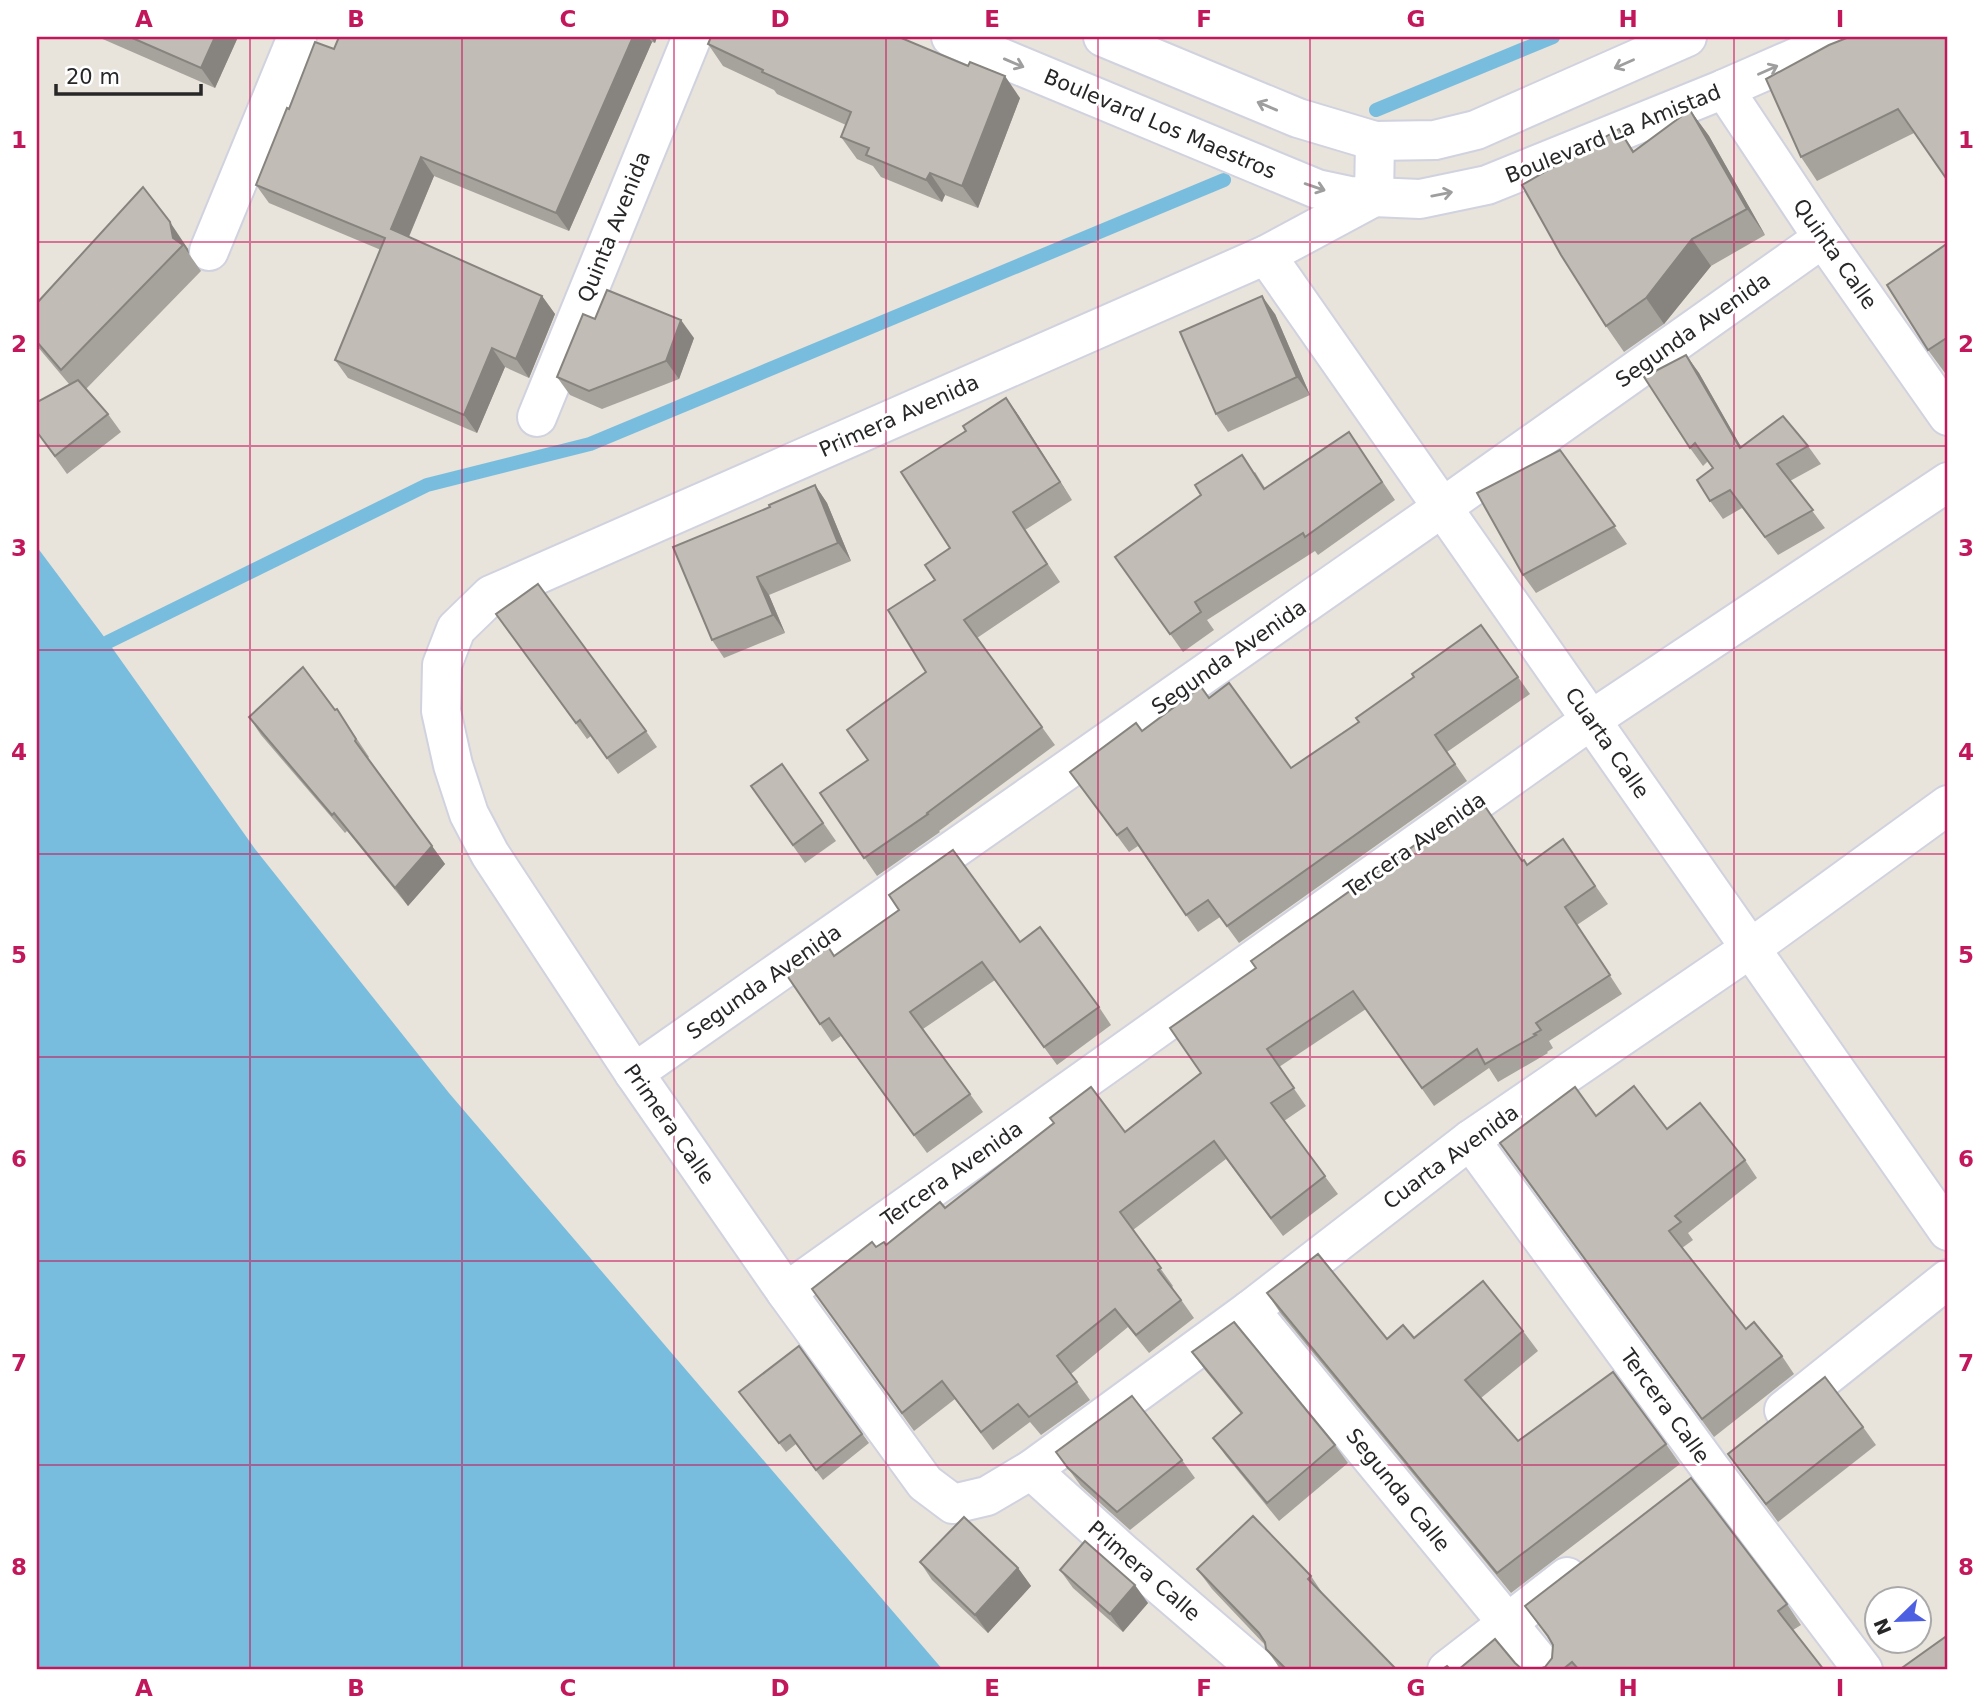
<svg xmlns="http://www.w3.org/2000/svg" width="1985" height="1707" font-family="'DejaVu Sans',sans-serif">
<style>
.water{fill:#79bdde}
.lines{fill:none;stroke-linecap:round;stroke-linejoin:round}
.stream{stroke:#79bdde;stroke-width:14}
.street-casing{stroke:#d0d2df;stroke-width:42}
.secondary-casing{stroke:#d0d2df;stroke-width:42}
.street{stroke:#fff;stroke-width:38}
.secondary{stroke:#fff;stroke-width:38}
.wall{fill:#a6a39d}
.shaded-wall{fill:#87847f}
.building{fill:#c1bdb6;stroke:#87847f;stroke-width:2}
.oneway{stroke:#9e9e9e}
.grid{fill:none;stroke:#c2185b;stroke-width:2;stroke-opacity:0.55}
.labels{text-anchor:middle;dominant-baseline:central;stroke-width:6;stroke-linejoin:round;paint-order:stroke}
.street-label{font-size:21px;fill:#272727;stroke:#fff}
.neatline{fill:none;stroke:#c2185b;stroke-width:2.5}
.grid-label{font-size:23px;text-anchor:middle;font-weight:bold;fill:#c2185b}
</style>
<rect width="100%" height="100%" fill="#e8e3db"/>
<!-- water -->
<polygon class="water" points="37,547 108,642 255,849 449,1093 943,1670 37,1670"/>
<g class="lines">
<!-- stream -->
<g class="stream">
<polyline points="1376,110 1553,37"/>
<polyline points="108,642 427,485 590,444 1224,180"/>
</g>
<defs>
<g id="street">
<polyline points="1724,89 1823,238 1948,416"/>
<polyline points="1375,141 1374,197 1266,255 491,595 456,629 442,665 441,711 453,765 469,814 490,854 634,1073 786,1292 925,1483 953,1504 987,1496 1031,1470 1250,1310 1470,1140 1751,948 1948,805"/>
<polyline points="209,251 297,37"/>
<polyline points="1266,255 1948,1231"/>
<polyline points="537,417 692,37"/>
<polyline points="634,1073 1443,507 1823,238"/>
<polyline points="1470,1140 1710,1468 1863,1670"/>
<polyline points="786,1292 1591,720 1948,482"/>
<polyline points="1250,1310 1546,1670"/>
<polyline points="1784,1410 1948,1279"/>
<polyline points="1031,1470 1124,1554 1259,1670"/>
<polyline points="1447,1670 1567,1577"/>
</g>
<g id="secondary">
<polyline points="951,37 1317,189 1350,196 1420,199 1487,185 1724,89 1843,37"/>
<polyline points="1103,37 1298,118 1375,141 1435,140 1476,130 1687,37"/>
</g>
</defs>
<!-- street casing -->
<use href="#street" class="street-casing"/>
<!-- secondary casing -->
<use href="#secondary" class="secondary-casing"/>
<!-- street -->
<use href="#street" class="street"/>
<!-- secondary -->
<use href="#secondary" class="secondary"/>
</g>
<!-- wall -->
<g class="wall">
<polygon points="98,37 238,37 215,88"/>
<polygon points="339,37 657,37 655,43 652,42 569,231 434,176 409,237 542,296 555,314 529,378 505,367 477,433 348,378 335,360 381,250 269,203 256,185 289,109 334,49"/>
<polygon points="1849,37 1914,133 1817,181 1801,157"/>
<polygon points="708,44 1020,98 978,208 945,195 942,202 881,177 873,166 857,159 841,137 846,125 777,94 774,90 723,66"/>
<polygon points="1690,110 1709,136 1765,235 1711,266 1664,324 1624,352 1606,326 1619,129 1634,151"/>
<polygon points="143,187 188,249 189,254 201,271 86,389 108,414 121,432 67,474 37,432 69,384 37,346 37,303"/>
<polygon points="1948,243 1948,371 1945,373 1928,350"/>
<polygon points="1275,314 1310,395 1228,432 1216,414"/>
<polygon points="595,319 694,338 679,379 602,409 570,395 557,377"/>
<polygon points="1686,355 1699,373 1741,447 1808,446 1821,464 1790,481 1825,528 1778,555 1742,508 1723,519 1710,501 1713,468 1708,461 1703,466 1690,448"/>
<polygon points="1006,398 1072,500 1025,530 1060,582 977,638 1055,745 939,831 940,832 877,876 820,793 867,760 926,672 935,580 950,548 966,431"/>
<polygon points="1349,432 1395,500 1318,555 1315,551 1207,620 1214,630 1183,652 1115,557 1255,472 1265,488"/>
<polygon points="1560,450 1627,544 1536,593 1523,575"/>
<polygon points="815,485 827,503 851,561 769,595 785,633 724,658 712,640 770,507"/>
<polygon points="496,614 646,731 657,747 618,774 591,736 587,739"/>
<polygon points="1481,625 1530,694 1447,752 1467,781 1239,943 1220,917 1198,932 1138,846 1129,852 1070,772 1142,731 1209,698 1291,768 1359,722 1414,677"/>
<polygon points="337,709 369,757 368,758 445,864 408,906 347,831 345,833 261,735 249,717 335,710"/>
<polygon points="782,764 836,841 805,863 751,786"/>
<polygon points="1563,839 1608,904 1577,925 1622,994 1549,1041 1553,1048 1547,1052 1548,1053 1498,1082 1489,1068 1434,1106 1366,1009 1279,1067 1306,1106 1284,1121 1338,1194 1283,1236 1226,1159 1133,1230 1173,1286 1172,1287 1194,1318 1149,1353 1128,1327 1071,1374 1090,1400 1041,1435 1030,1422 993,1450 955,1399 914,1431 812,1289 876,1247 886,1245 945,1208 1125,1132 1523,861 1527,865"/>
<polygon points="1020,942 1099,1007 1111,1025 1057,1065 995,980 923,1029 983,1112 927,1153 841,1036 832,1042 786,974 835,955"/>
<polygon points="1667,1129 1745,1160 1757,1178 1688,1233 1693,1240 1682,1248 1746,1329 1782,1356 1794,1374 1714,1437 1512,1160"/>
<polygon points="1267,1293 1387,1339 1414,1338 1523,1331 1538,1351 1481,1398 1518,1441 1666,1444 1680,1464 1511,1593 1281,1314"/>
<polygon points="799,1346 869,1443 823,1480 796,1444 786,1452 739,1392"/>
<polygon points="1192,1352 1335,1445 1348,1463 1279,1521 1226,1456 1213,1438 1241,1414 1205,1370"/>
<polygon points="1863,1427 1876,1445 1778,1522 1728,1454"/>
<polygon points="1056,1452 1182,1460 1195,1478 1130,1530 1081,1486"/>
<polygon points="920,1562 1018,1568 1031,1586 988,1633 932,1580"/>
<polygon points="1197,1569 1311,1576 1325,1597 1397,1670 1281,1670 1266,1649 1265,1645 1212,1589"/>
<polygon points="1060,1570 1148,1603 1123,1632 1073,1588"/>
<polygon points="1787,1604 1801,1625 1793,1630 1824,1670 1536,1670 1545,1667 1552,1658 1553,1645 1525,1606"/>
</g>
<!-- shaded-wall -->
<g class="shaded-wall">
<polygon points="215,37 238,37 215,88 201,68"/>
<polygon points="633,37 648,37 652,42 569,231 556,213"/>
<polygon points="650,37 657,37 655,43"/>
<polygon points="1005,76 1020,98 978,208 962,186"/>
<polygon points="1690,110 1709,136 1765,235 1747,209"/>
<polygon points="421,157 434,176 404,248 391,229"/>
<polygon points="930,173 945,195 942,202 926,180"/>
<polygon points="170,222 188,249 189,254 183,245 173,238"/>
<polygon points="1692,239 1711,266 1664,324 1646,298"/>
<polygon points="542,296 555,314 529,378 516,359"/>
<polygon points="1262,296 1275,314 1310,395 1297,377"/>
<polygon points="681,320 694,338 679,379 666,361"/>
<polygon points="492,348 505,367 477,433 464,415"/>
<polygon points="1686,355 1699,373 1752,466 1740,448"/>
<polygon points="1006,398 1019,416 1072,500 1060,482"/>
<polygon points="815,485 827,503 851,561 838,543"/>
<polygon points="757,577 769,595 785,633 773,615"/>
<polygon points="432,846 445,864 408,906 395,888"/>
<polygon points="1018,1568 1031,1586 988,1633 975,1615"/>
<polygon points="1135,1585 1148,1603 1123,1632 1110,1614"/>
</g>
<!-- building -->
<g class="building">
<polygon points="130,37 215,37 201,68"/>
<polygon points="339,37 633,37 556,213 421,157 391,229 542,296 516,359 492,348 464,415 335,360 385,238 256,185 287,108 289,109 315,42 334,49"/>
<polygon points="711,37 899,37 968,66 970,62 1005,76 962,186 930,173 926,180 866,155 869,148 841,137 851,112 762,72 763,70 708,44"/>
<polygon points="1849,37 1948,37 1948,181 1898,109 1801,157 1766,79 1829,45"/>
<polygon points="1690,110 1747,209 1692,239 1646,298 1606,326 1561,255 1522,185 1619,129 1633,152"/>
<polygon points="143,187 170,222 173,238 183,245 61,370 37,342 37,303"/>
<polygon points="1948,243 1948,337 1928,350 1887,285"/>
<polygon points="607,290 681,320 666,361 589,391 557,377 583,314 595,319"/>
<polygon points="1262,296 1297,377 1216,414 1180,332"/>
<polygon points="1686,355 1740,448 1783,416 1808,446 1777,464 1813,510 1765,537 1730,490 1710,501 1697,480 1713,468 1695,443 1690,448 1644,377"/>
<polygon points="78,380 108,414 55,456 37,432 37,402"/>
<polygon points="1006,398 1060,482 1013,512 1047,564 964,620 1042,727 927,813 928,814 864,858 820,793 868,760 847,730 926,672 888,610 935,580 925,565 950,548 901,472 966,431 963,426"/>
<polygon points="1349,432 1382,482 1305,537 1303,533 1195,602 1201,612 1170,634 1115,557 1201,495 1195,485 1242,455 1264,489"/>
<polygon points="1560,450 1615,526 1523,575 1477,493"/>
<polygon points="815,485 838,543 757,577 773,615 712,640 673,547 770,507 769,505"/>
<polygon points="538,584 646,731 607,758 580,720 576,723 496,614"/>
<polygon points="1481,625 1518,677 1435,735 1455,764 1227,926 1208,900 1186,915 1127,828 1117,835 1070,772 1136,723 1142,731 1201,687 1209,698 1229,683 1291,768 1359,722 1356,718 1414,677 1412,674"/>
<polygon points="303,667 335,710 337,709 356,739 355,741 432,846 395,888 334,813 332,815 249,717"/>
<polygon points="782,764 823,823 793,845 751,786"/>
<polygon points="1480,799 1522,861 1524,860 1527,865 1563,839 1595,886 1565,907 1610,975 1536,1023 1541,1030 1534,1034 1536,1035 1485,1064 1477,1049 1422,1088 1353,991 1267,1049 1294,1088 1271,1103 1325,1176 1271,1218 1214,1141 1120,1212 1161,1268 1158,1270 1181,1300 1136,1335 1115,1309 1057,1356 1077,1382 1029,1417 1018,1404 981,1432 942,1381 902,1413 812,1289 872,1242 876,1247 884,1242 886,1245 940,1202 945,1208 1054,1123 1050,1118 1091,1087 1125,1132 1201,1073 1170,1028 1256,968 1251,961"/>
<polygon points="953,850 1020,942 1040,927 1099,1007 1044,1047 982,962 910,1012 970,1094 914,1135 829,1018 820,1024 786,974 827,945 834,956 899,910 889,895"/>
<polygon points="1634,1086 1667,1129 1700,1103 1745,1160 1675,1216 1681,1222 1669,1231 1746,1329 1754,1322 1782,1356 1702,1419 1500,1143 1575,1087 1596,1116"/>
<polygon points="1318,1254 1387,1339 1403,1325 1414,1338 1483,1281 1523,1331 1465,1380 1518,1441 1613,1372 1666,1444 1497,1573 1267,1293"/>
<polygon points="1234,1322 1335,1445 1267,1503 1213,1438 1242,1413 1192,1352"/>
<polygon points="799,1346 862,1434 816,1470 790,1435 779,1443 739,1392"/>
<polygon points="1825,1377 1863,1427 1766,1504 1728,1454"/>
<polygon points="1132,1396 1182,1460 1117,1512 1068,1468 1056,1452"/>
<polygon points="1691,1478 1787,1604 1778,1611 1824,1670 1579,1670 1572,1662 1562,1670 1536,1670 1545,1667 1552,1658 1553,1645 1548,1636 1525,1606"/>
<polygon points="1253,1516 1311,1576 1308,1579 1397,1670 1287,1670 1266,1649 1265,1642 1259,1633 1197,1569"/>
<polygon points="964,1517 1018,1568 975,1615 920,1562"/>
<polygon points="1085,1541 1135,1585 1110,1614 1060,1570"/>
<polygon points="1948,1635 1948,1670 1899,1670"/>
<polygon points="1495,1639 1515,1663 1523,1670 1528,1670 1458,1670"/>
<polygon points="1447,1666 1451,1670 1441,1670"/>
</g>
<!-- one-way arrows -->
<defs><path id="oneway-shaft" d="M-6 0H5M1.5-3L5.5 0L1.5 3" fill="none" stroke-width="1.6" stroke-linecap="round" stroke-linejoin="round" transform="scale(1.75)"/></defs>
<g class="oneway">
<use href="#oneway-shaft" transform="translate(1014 63) rotate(23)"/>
<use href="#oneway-shaft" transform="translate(1624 64) rotate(156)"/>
<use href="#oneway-shaft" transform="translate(1768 70) rotate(-24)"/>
<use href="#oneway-shaft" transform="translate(1267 106) rotate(-157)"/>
<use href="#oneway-shaft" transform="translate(1315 187) rotate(19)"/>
<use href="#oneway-shaft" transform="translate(1442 194) rotate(-11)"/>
</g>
<!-- grid -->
<path class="grid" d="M250,37v1633M462,37v1633M674,37v1633M886,37v1633M1098,37v1633M1310,37v1633M1522,37v1633M1734,37v1633M37,242h1911M37,446h1911M37,650h1911M37,854h1911M37,1057h1911M37,1261h1911M37,1465h1911"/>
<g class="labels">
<!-- street labels -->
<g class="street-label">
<text transform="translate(1160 124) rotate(23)">Boulevard Los Maestros</text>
<text transform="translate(1613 134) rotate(-22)">Boulevard La Amistad</text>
<text transform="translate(614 227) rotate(-68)">Quinta Avenida</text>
<text transform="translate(1835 254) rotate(55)">Quinta Calle</text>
<text transform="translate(1693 330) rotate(-35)">Segunda Avenida</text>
<text transform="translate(899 416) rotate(-24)">Primera Avenida</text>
<text transform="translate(1229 657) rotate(-35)">Segunda Avenida</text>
<text transform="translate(1607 743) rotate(55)">Cuarta Calle</text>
<text transform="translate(1415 845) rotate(-35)">Tercera Avenida</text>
<text transform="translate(764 982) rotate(-35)">Segunda Avenida</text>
<text transform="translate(669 1124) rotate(55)">Primera Calle</text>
<text transform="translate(1451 1157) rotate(-36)">Cuarta Avenida</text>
<text transform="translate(952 1174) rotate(-35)">Tercera Avenida</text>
<text transform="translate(1665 1406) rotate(54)">Tercera Calle</text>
<text transform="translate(1398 1490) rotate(51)">Segunda Calle</text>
<text transform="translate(1144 1571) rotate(41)">Primera Calle</text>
</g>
</g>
<!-- border -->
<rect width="1985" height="1707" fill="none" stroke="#ffffff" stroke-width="77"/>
<!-- north arrow -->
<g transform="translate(1898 1620) rotate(247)"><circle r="33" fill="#ffffff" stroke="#a9a9a9" stroke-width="2"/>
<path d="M0-5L12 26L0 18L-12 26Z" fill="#4d60e2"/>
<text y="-10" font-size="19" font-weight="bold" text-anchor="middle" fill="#272727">N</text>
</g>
<!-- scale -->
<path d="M56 84v10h145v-10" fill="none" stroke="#272727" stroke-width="3.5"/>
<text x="66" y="84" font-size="21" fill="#272727" stroke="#ffffff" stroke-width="5" paint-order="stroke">20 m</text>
<rect x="38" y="38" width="1908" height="1630" class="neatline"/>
<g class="grid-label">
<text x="144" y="27">A</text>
<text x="356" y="27">B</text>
<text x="568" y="27">C</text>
<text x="780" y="27">D</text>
<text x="992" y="27">E</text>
<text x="1204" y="27">F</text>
<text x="1416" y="27">G</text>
<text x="1628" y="27">H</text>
<text x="1840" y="27">I</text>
<text x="19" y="148">1</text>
<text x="1966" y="148">1</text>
<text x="19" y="352">2</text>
<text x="1966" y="352">2</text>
<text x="19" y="556">3</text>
<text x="1966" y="556">3</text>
<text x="19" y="760">4</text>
<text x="1966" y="760">4</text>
<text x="19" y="963">5</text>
<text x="1966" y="963">5</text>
<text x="19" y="1167">6</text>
<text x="1966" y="1167">6</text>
<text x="19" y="1371">7</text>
<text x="1966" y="1371">7</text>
<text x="19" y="1575">8</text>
<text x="1966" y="1575">8</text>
<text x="144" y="1696">A</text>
<text x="356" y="1696">B</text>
<text x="568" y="1696">C</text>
<text x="780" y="1696">D</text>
<text x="992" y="1696">E</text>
<text x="1204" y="1696">F</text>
<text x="1416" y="1696">G</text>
<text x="1628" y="1696">H</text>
<text x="1840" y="1696">I</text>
</g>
</svg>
